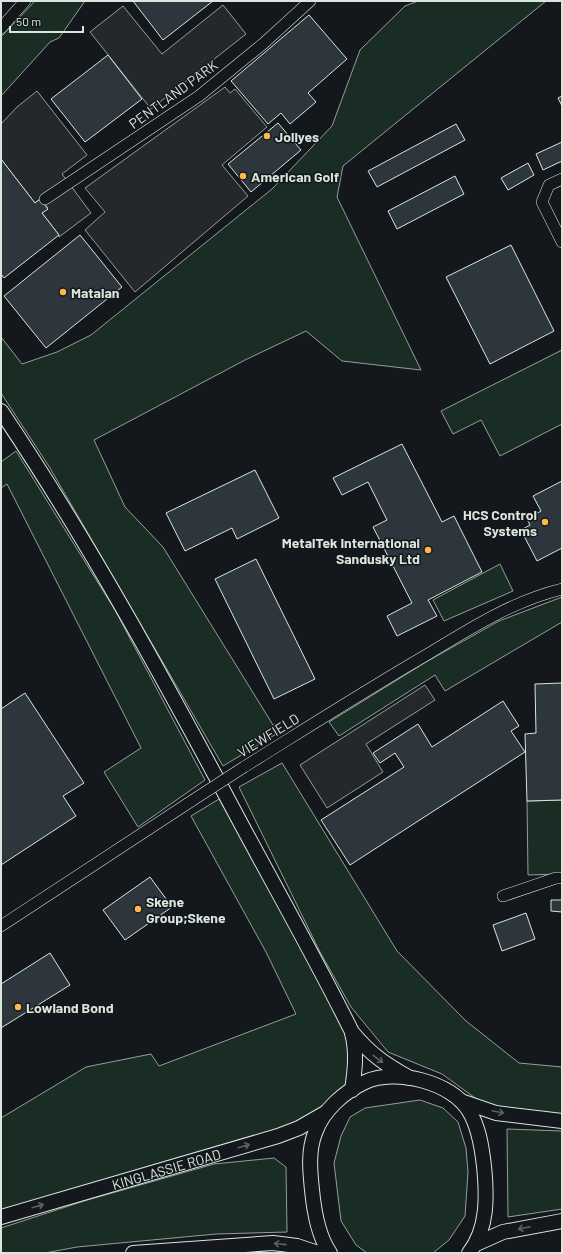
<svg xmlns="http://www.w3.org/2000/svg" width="563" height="1254" font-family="Barlow,sans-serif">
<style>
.green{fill:#1a2d24;stroke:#939e99}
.parking{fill:#24282b;stroke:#939e99}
.building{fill:#2c363c;stroke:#d8e6dc}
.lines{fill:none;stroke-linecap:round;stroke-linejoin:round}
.minor-casing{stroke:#d8e6dc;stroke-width:12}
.major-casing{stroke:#d8e6dc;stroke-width:16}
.minor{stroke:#14181c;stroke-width:11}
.major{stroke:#14181c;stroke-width:14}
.minor-bridge-casing{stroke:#d8e6dc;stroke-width:12;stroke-linecap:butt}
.minor-bridge{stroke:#14181c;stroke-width:11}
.oneway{stroke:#59605f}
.poi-dot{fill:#ffb74d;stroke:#14181c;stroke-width:1.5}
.labels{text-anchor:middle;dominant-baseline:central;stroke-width:3;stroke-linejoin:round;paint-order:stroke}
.street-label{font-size:14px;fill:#d8e6dc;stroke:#14181c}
.poi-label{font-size:14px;font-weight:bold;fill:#d8e6dc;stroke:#14181c;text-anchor:start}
</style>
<rect width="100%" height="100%" fill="#14181c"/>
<!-- green -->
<g class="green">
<polygon points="35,1 85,1 59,38 50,42 1,96 1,37"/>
<polygon points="418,1 546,1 343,166 337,197 421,370 342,361 306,331 245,360 94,440 125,507 163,547 278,733 223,766 50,468 1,393 1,337 22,364 57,352 91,335 272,189 332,126 360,50 405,6"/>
<polygon points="562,350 562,424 500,456 481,420 453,434 441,411"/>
<polygon points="16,451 115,610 205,780 138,827 104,772 141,748 7,484 1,488 1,462"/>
<polygon points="500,564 513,591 444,621 433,600"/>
<polygon points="562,597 562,622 445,691 435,675 339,736 329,722 426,662 499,621"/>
<polygon points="282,763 397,951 466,1021 519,1063 562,1067 562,1121 496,1113 442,1074 388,1052 351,1007 320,952 239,787"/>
<polygon points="219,799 242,839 339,1019 352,1032 352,1090 315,1120 1,1217 1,1118 86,1067 151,1054 159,1066 296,1014 266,952 191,816"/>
<polygon points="562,800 562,874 528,875 527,801"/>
<polygon points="420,1100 443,1108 458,1122 466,1148 468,1172 465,1216 449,1240 433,1253 367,1253 356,1245 341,1221 334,1163 341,1136 350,1117 365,1108"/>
<polygon points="507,1129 562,1131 562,1209 508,1217"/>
<polygon points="274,1158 286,1167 287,1232 216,1234 77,1247 45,1253 1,1253 1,1228 84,1201 214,1164"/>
</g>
<!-- parking -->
<g class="parking">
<polygon points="223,5 246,34 151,109 90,32 123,6 162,54"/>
<polygon points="225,87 230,93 235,89 267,127 222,165 248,196 135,292 85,230 105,212 85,188"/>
<polygon points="37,91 87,155 62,174 91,213 59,237 59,235 42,213 48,208 40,199 35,203 1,159 1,124 17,107"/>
<polygon points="425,685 435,700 366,744 383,772 327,808 300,765"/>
</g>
<!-- building -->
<g class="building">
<polygon points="133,1 213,1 163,40"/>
<polygon points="309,15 347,59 308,93 316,102 290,124 281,113 268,124 231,81"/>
<polygon points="108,55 142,99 85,142 51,99"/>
<polygon points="562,96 562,106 558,98"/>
<polygon points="278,123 301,150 251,192 228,164"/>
<polygon points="456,124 465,140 377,187 368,171"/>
<polygon points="562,142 562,161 543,170 536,154"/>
<polygon points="1,159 35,203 40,199 48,209 42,213 59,235 4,278 1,274"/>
<polygon points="528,163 534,175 508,190 501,178"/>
<polygon points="455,176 464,194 397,229 388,211"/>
<polygon points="80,235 122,287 46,348 4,296"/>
<polygon points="511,245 554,331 490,364 446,277"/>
<polygon points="402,444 442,522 454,516 482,572 428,600 437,616 397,636 387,616 412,603 373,527 387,520 368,482 342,495 333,478"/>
<polygon points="255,470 279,518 237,539 232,528 185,551 166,513"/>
<polygon points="562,481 562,548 537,561 521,530 530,525 527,519 541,511 533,496"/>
<polygon points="256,559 315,679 274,699 215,579"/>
<polygon points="562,683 562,800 527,801 525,734 536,733 535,684"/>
<polygon points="25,693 84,783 63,796 76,816 1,865 1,709"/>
<polygon points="503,701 519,726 511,731 525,752 350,865 321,820 404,767 395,753 380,763 373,753 418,724 432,747"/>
<polygon points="150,877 172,907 125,940 103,910"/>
<polygon points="551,900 562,900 562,912 551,911"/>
<polygon points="526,913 535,939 502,951 493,925"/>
<polygon points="50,953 70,985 1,1028 1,984"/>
</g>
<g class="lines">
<defs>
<g id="minor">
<polyline points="1,28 25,1"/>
<polyline points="562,179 549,185 542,202 562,242"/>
<polyline points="45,199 199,96 264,43 310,1"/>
<path d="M244,767c61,-38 122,-77 184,-113 41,-25 87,-54 134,-65"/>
<polyline points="503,896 556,878 562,878"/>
<polyline points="1,926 193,800"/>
</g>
<g id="major">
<path d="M1,411c88,131 164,270 238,409 38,71 78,141 113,212 18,22 34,33 58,46"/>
<path d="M352,1090c3,-20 5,-38 0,-57"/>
<polyline points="461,1101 496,1113 562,1121"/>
<path id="s1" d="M1,1217l277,-81 21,-8 26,-15"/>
<polyline points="476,1244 503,1232 562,1221"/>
<polyline points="133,1253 273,1243 297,1246 318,1253"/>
<path d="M330,1253c-12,-17 -16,-42 -18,-63 -2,-19 -4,-39 3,-57 8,-23 29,-41 50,-51 30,-14 87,0 104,29 10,16 13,37 15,55 3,30 4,63 -15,87"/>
</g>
</defs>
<!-- minor casing -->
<use href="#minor" class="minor-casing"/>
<!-- major casing -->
<use href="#major" class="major-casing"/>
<!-- minor -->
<use href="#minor" class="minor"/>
<!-- major -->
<use href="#major" class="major"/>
<defs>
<polyline id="minor-bridge" points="193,800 244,767"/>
</defs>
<!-- minor-bridge casing -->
<use href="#minor-bridge" class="minor-bridge-casing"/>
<!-- minor-bridge -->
<use href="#minor-bridge" class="minor-bridge"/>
</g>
<!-- one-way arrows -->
<defs><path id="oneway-shaft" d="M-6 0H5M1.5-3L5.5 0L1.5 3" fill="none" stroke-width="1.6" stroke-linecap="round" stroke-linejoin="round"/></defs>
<g class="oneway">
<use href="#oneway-shaft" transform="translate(378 1059) rotate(37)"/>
<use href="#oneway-shaft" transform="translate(498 1112) rotate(12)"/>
<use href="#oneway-shaft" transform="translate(244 1146) rotate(-16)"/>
<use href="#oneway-shaft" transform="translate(38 1206) rotate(-16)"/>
<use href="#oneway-shaft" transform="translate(524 1228) rotate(169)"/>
<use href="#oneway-shaft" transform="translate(280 1244) rotate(-174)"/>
</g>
<!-- markers -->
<g class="poi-dot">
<circle cx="267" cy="136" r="4"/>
<circle cx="243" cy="176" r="4"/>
<circle cx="63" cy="292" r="4"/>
<circle cx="545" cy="522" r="4"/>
<circle cx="428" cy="550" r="4"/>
<circle cx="138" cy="909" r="4"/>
<circle cx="18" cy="1007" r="4"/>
</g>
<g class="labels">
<!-- street labels -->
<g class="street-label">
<text transform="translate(173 94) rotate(-36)">PENTLAND PARK</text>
<text transform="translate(268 735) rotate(-32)">VIEWFIELD</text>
<text stroke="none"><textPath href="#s1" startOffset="172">KINGLASSIE ROAD</textPath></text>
</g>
<!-- poi labels -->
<g class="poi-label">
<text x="275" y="136">Jollyes</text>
<text x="251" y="176">American Golf</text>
<text x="71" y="292">Matalan</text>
<text x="537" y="514" text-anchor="end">HCS Control<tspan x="537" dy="16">Systems</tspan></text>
<text x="420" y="542" text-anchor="end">MetalTek International<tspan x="420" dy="16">Sandusky Ltd</tspan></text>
<text x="146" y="901">Skene<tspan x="146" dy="16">Group;Skene</tspan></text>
<text x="26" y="1007">Lowland Bond</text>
</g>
</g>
<!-- border -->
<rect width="563" height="1254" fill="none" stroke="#d8e6dc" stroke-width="4"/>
<!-- scale -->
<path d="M10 26v6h73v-6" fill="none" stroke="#d8e6dc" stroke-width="2"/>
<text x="16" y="26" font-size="12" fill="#d8e6dc" stroke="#14181c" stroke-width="3" paint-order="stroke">50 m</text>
</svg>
